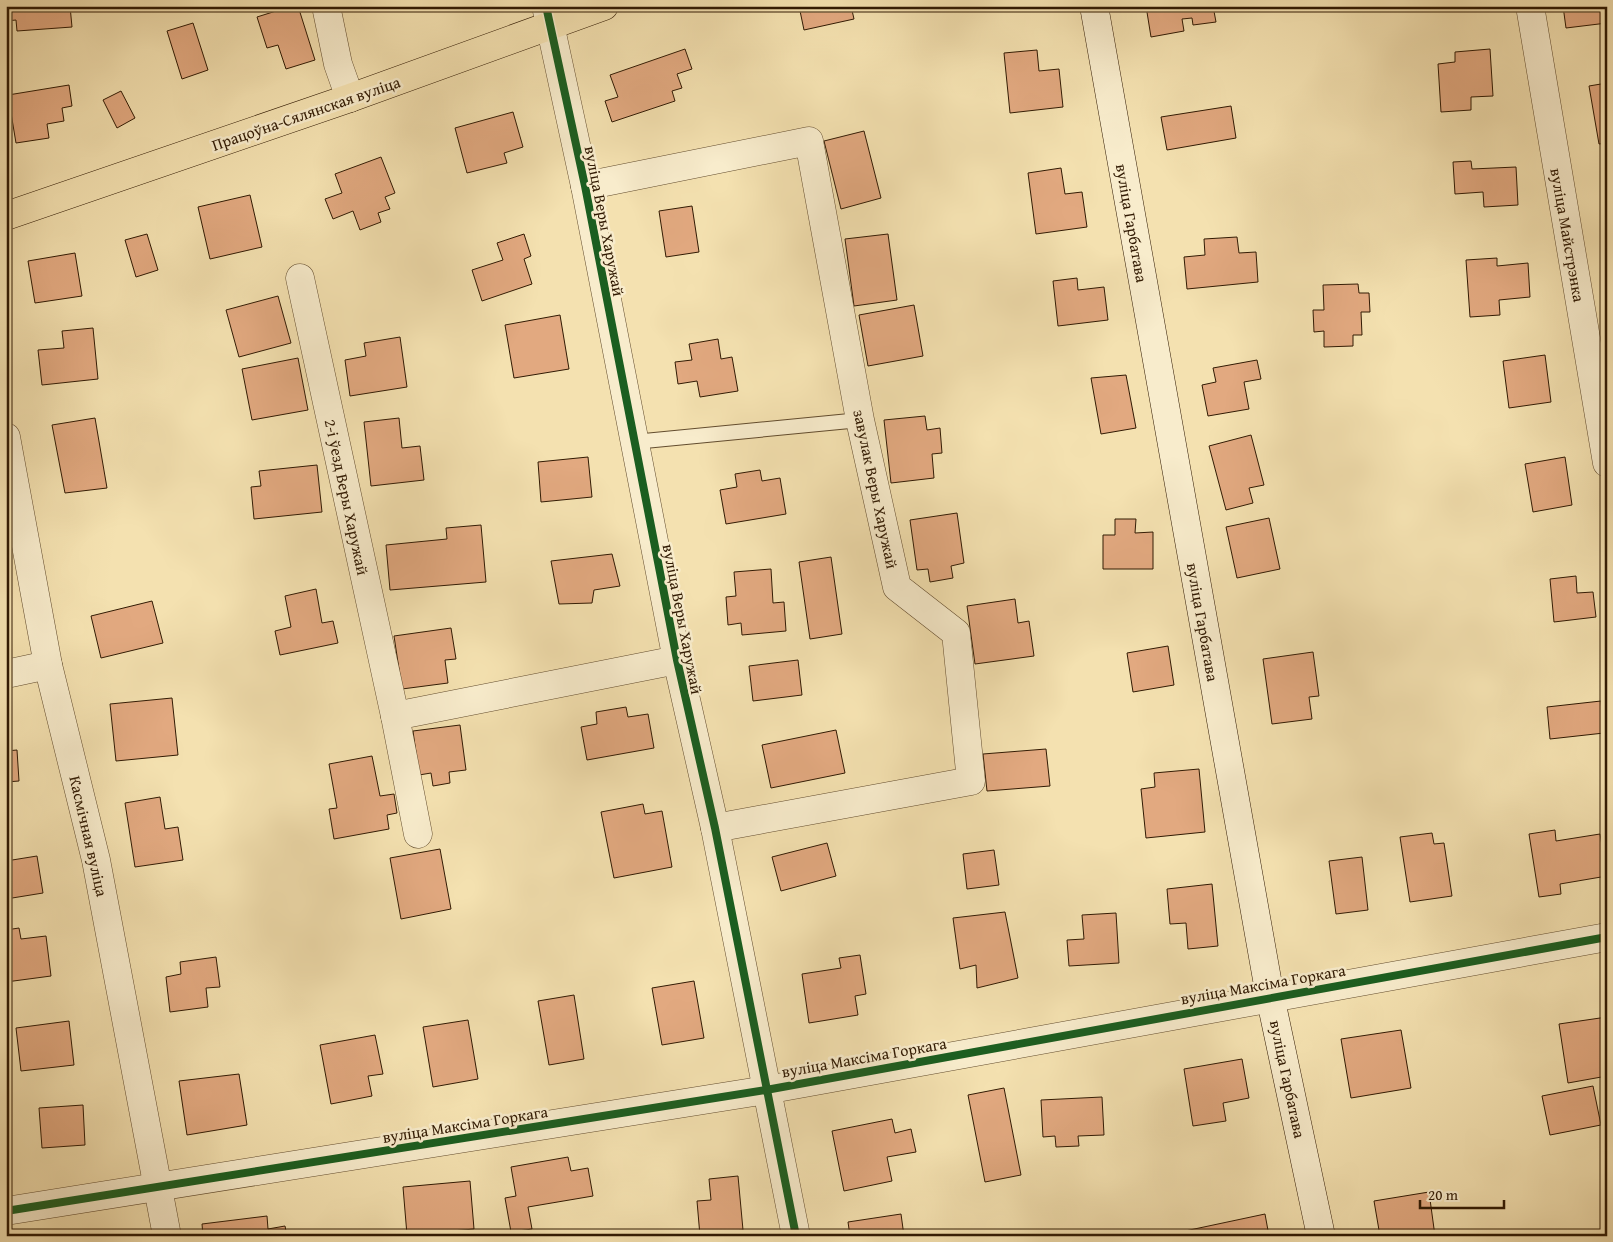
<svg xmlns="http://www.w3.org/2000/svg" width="1613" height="1242" font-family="'Gentium Book Plus',serif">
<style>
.building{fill:#e2a980;stroke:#311a03}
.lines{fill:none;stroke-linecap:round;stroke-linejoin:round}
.service-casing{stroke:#624c2e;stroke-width:16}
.minor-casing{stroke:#624c2e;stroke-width:29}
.secondary-casing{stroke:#311a03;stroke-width:29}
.primary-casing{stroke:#311a03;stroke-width:29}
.service{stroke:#f8eccc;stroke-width:14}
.minor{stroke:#f8eccc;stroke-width:28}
.secondary{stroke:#f8eccc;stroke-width:28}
.primary{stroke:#f4e1b0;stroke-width:28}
.cycleway-casing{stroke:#f8eccc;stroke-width:11}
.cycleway{stroke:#1b5e20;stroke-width:8}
.labels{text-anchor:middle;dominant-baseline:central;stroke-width:5;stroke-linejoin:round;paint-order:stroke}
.street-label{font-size:16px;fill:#311a03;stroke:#f8eccc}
</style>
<rect width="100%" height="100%" fill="#f4e1b0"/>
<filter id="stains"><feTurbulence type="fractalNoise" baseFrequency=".004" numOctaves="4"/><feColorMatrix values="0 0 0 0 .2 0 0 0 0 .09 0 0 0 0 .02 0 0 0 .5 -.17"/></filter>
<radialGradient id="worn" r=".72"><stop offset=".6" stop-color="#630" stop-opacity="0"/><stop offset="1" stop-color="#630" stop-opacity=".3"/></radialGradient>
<!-- building -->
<g class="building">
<polygon points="6,6 70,6 72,27 17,31 16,20 6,21"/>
<polygon points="292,6 298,6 315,60 286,69 278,45 267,48 257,17"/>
<polygon points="799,6 851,6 854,19 804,30"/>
<polygon points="1146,6 1213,6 1216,22 1193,25 1192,18 1182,19 1184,31 1151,37"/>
<polygon points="1563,6 1605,6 1607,23 1566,28"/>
<polygon points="193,23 208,70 182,79 167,31"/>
<polygon points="685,49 692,69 677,74 682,88 672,91 675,101 612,122 605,101 618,97 610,75"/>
<polygon points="1490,49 1493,96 1471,97 1471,110 1441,112 1438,64 1455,62 1455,52"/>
<polygon points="1037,50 1039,71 1059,69 1063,107 1010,113 1004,53"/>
<polygon points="1607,83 1607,143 1599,144 1589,86"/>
<polygon points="69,85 72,106 62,108 64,121 47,124 49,138 16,143 8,95"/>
<polygon points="121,91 135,118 117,128 103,100"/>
<polygon points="1231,106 1236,138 1167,150 1161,117"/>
<polygon points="513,112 523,147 504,153 507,163 467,173 455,128"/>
<polygon points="864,131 881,198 841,209 824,141"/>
<polygon points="381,157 395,193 385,197 390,209 378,213 381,222 360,230 353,211 333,219 325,199 342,193 335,174"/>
<polygon points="1471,161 1472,169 1516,167 1518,205 1484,207 1483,192 1455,194 1453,162"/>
<polygon points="1061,168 1065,194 1082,192 1087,227 1036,234 1028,173"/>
<polygon points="250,195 262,247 210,259 198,207"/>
<polygon points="692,206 699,252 666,257 659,211"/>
<polygon points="147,234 158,270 136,277 125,240"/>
<polygon points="524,234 531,256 524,259 532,284 482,301 472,270 503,260 497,243"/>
<polygon points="888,234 897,300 854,306 845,239"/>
<polygon points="1237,237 1239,253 1256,252 1258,282 1187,289 1184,257 1205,255 1204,239"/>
<polygon points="75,253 82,296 35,303 28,261"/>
<polygon points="1497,258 1497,266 1528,263 1530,297 1499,300 1500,315 1470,317 1466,260"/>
<polygon points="1077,278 1078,290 1104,287 1108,320 1058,326 1053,281"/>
<polygon points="1358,284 1359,293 1369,293 1370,312 1361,312 1362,335 1353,335 1353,346 1324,347 1324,331 1314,332 1313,310 1324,310 1323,285"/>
<polygon points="278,296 291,343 239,357 226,310"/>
<polygon points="914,305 923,356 868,366 859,315"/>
<polygon points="560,315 569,369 514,378 505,325"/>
<polygon points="93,328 98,379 42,385 38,350 64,348 62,331"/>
<polygon points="400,337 407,387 350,396 345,360 366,356 364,343"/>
<polygon points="718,339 721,359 732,357 738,391 700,397 697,381 678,384 675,362 692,360 689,344"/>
<polygon points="1545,355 1551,402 1509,408 1503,361"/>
<polygon points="298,358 308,410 252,420 242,369"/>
<polygon points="1257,360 1261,379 1244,382 1249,409 1208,416 1202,385 1216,382 1213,368"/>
<polygon points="1126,375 1136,428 1101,434 1091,378"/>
<polygon points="925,416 927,430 940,428 942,453 932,454 934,478 891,483 884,420"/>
<polygon points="95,418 107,488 65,493 52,425"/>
<polygon points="399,418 402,448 420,446 424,480 371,486 364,422"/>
<polygon points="1251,435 1264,485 1249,488 1253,503 1226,510 1209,446"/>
<polygon points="588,457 592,497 541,502 538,462"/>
<polygon points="1565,457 1572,505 1533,512 1525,464"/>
<polygon points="317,465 322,512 254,519 251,487 261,486 259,471"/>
<polygon points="760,470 762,481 780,478 786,514 726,524 720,490 737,487 735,474"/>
<polygon points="957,513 964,563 951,566 953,578 930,582 928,569 917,570 910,520"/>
<polygon points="1269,518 1280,569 1237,578 1226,527"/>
<polygon points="1115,519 1136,519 1135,533 1153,532 1153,569 1103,569 1103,535 1115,535"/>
<polygon points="481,525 486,582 390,590 386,545 447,539 446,528"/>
<polygon points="612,554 620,586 594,590 592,603 559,604 551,561"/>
<polygon points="831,557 842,634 810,639 799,562"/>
<polygon points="771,569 773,603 784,602 786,631 742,635 741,623 728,625 726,597 736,596 734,572"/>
<polygon points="1576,576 1577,593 1593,592 1596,617 1554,622 1550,579"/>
<polygon points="316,589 322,623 333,621 338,643 280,655 275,631 291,627 285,596"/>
<polygon points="1015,599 1018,623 1029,621 1034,656 975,664 967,606"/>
<polygon points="152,601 163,643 101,658 91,616"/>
<polygon points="451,628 456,659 445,660 448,683 402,689 394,636"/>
<polygon points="1168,646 1174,685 1133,692 1127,653"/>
<polygon points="1313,652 1319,696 1309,697 1312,719 1272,724 1263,659"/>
<polygon points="798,660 802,695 753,701 749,666"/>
<polygon points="172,698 178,755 116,761 110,704"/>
<polygon points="1601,701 1604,733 1550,739 1547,707"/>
<polygon points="626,707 628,717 648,714 654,748 587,760 581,727 597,724 596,712"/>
<polygon points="460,725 466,770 449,772 450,783 433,786 431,773 419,775 413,731"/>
<polygon points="836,730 845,773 771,788 762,745"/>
<polygon points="1046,749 1050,786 987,791 983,754"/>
<polygon points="17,750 19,781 6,782 6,751"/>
<polygon points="372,756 380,796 394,794 397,813 387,815 389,829 334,839 329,809 337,808 329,764"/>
<polygon points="1199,769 1205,832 1146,838 1141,789 1155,787 1154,773"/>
<polygon points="160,797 165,829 178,827 183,860 135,867 125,803"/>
<polygon points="643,804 645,814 662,811 672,867 614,878 601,812"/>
<polygon points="1555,830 1556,841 1600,834 1607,876 1560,884 1561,894 1539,897 1529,834"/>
<polygon points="1432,833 1434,844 1444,843 1452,896 1410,902 1400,837"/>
<polygon points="827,843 836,876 781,891 772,857"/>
<polygon points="440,849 451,909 401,919 390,858"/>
<polygon points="994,850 999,885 967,889 963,854"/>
<polygon points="37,856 43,893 6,899 6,861"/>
<polygon points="1362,857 1368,910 1336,914 1329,861"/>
<polygon points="1212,884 1218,946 1188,949 1186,923 1170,924 1167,889"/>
<polygon points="1005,912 1018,978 977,988 976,965 960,969 953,918"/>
<polygon points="1116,913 1119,963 1069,966 1067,940 1084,939 1082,915"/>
<polygon points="19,928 21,939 46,936 51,976 6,982 6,930"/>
<polygon points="860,955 866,994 855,996 858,1015 809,1023 802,974 841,968 839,958"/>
<polygon points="216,957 220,987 206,988 208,1007 170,1012 166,977 181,974 180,962"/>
<polygon points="694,981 704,1038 662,1045 652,988"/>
<polygon points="574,995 584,1059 549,1065 538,1001"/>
<polygon points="1607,1017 1607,1076 1568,1083 1559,1024"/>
<polygon points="468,1020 478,1079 433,1087 423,1027"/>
<polygon points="69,1021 74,1065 21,1071 16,1028"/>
<polygon points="1401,1030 1411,1088 1351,1098 1341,1039"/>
<polygon points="375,1035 383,1074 368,1076 372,1096 331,1104 320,1045"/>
<polygon points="1242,1059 1249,1098 1223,1103 1226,1121 1193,1126 1184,1069"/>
<polygon points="239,1074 247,1125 187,1135 179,1081"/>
<polygon points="1593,1086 1601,1125 1550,1135 1542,1096"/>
<polygon points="1004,1088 1021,1175 985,1182 968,1095"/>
<polygon points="1102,1097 1104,1135 1078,1136 1079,1146 1056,1147 1055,1136 1043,1137 1041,1100"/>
<polygon points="83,1105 85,1145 42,1148 39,1108"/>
<polygon points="892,1119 895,1133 911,1129 916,1152 887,1157 892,1181 844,1191 832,1131"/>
<polygon points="568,1157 571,1171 588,1168 593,1196 528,1207 532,1229 511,1232 505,1198 516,1196 511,1167"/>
<polygon points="738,1176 743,1230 724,1232 724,1236 700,1236 697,1201 711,1200 709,1179"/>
<polygon points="470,1181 474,1229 407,1235 403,1187"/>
<polygon points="1429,1192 1435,1236 1380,1236 1374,1201"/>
<polygon points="901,1214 904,1236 850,1236 848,1222"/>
<polygon points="1265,1214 1269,1236 1186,1236 1185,1231"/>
<polygon points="267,1216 268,1229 285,1226 287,1236 203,1236 202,1224"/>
</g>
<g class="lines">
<defs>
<polyline id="service" points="634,442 860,420"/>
<g id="minor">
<polyline points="326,6 338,64 350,98"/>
<polyline points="546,6 585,186 677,660 715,828 796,1236"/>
<polyline points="1530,6 1607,463"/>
<polyline points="585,186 809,141 860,420 897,587 956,633 971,781 715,828"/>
<polyline points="300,278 395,716 418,834"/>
<polyline points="6,437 48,665 96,860 167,1236"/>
<polyline points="6,674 48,665"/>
<polyline points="395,716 677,660"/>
<polyline points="6,1211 766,1090 1607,937"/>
</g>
<polyline id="secondary" points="1094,6 1270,996 1321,1236"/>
<polyline id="primary" points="6,216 350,98 604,6"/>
</defs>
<!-- service casing -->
<use href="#service" class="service-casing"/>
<!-- minor casing -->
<use href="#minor" class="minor-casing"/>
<!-- secondary casing -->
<use href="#secondary" class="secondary-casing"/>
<!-- primary casing -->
<use href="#primary" class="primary-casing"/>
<!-- service -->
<use href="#service" class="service"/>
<!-- minor -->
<use href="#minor" class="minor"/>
<!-- secondary -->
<use href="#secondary" class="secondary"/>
<!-- primary -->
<use href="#primary" class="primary"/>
<defs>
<g id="cycleway">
<polyline points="546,6 585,186 677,660 715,828 796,1236"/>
<polyline points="6,1211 766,1090 1607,937"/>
</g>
</defs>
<!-- cycleway casing -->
<use href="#cycleway" class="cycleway-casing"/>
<!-- cycleway -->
<use href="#cycleway" class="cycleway"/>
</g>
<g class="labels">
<!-- street labels -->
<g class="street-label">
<text transform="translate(306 113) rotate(-19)">Працоўна-Сялянская вуліца</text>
<text transform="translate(605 221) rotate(79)">вуліца Веры Харужай</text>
<text transform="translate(1132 223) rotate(80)">вуліца Гарбатава</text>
<text transform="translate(1568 235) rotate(80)">вуліца Майстрэнка</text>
<text transform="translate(876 489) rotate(78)">завулак Веры Харужай</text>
<text transform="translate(347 497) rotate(78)">2-і ўезд Веры Харужай</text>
<text transform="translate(683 619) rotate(79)">вуліца Веры Харужай</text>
<text transform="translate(1203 622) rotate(80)">вуліца Гарбатава</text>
<text transform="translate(89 836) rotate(77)">Касмічная вуліца</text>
<text transform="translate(1263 984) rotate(-10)">вуліца Максіма Горкага</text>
<text transform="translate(864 1057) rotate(-10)">вуліца Максіма Горкага</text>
<text transform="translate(1288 1079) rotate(78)">вуліца Гарбатава</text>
<text transform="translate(465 1124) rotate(-9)">вуліца Максіма Горкага</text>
</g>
</g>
<!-- margin -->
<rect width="1613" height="1242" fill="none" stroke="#f4e1b0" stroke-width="25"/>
<rect x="8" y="8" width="1598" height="1227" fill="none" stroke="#311a03" stroke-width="2.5"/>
<rect x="12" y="12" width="1588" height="1217" fill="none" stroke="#311a03"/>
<!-- scale -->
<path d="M1420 1200v8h84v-8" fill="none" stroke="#311a03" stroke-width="2.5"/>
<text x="1428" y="1200" font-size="15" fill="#311a03" stroke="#f8eccc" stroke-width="4" paint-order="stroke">20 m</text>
<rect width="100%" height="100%" filter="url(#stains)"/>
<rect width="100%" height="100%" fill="url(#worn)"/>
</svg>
